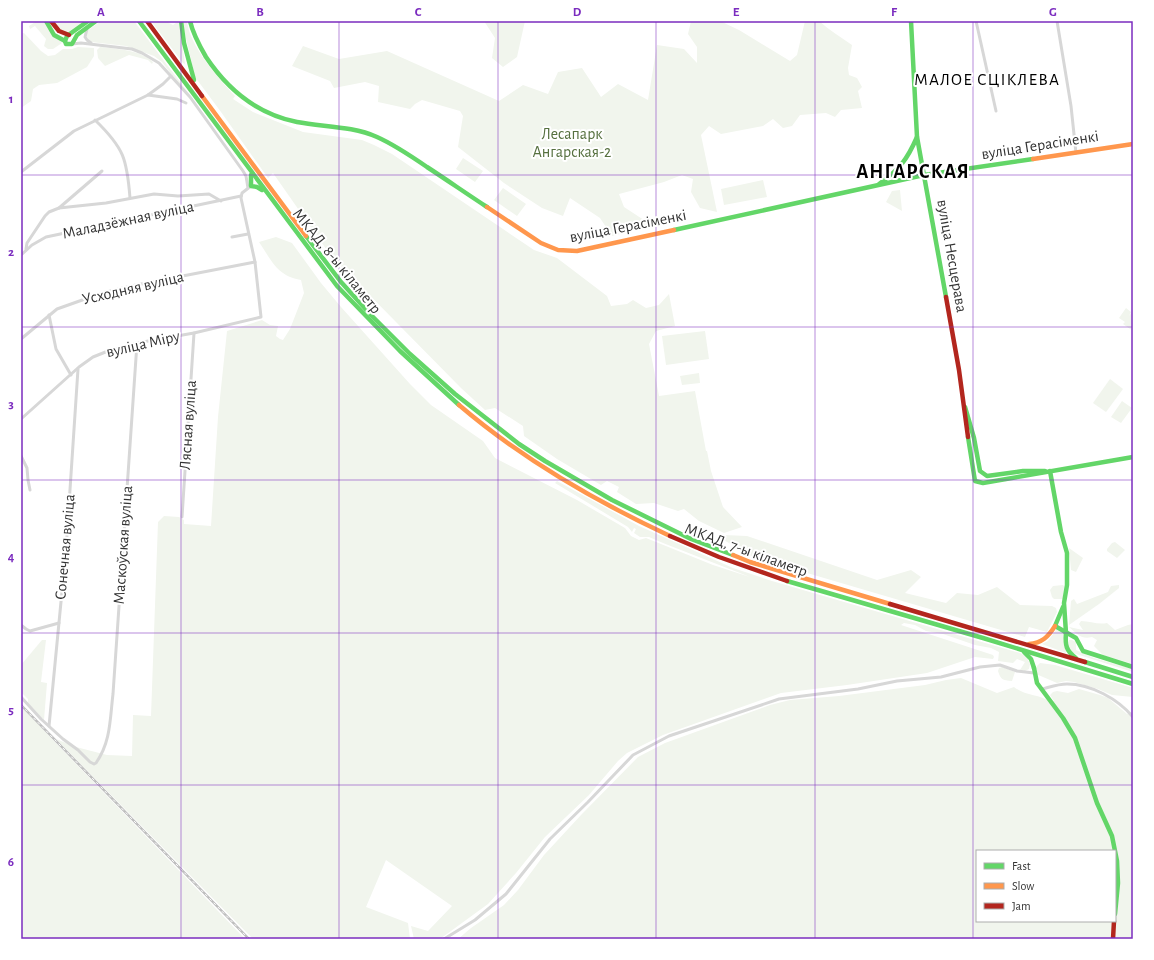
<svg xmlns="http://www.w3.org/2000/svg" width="1154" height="960" font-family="'Alegreya Sans',sans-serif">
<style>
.green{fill:#f1f5ed;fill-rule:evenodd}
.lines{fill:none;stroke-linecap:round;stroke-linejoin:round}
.street{stroke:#d7d7d7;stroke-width:3}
.fast{stroke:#63d668;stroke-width:4.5}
.slow{stroke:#ff974d;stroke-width:4.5}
.jam{stroke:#b3261e;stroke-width:4.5}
.rail-casing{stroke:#bebebe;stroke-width:2.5}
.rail{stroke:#fff;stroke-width:1;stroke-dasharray:3;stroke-linecap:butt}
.grid{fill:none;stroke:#7b2cbf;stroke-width:1;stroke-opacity:0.55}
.labels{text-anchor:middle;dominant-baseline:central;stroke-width:4;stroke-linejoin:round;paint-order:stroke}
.park-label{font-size:16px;fill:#56703f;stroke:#fff}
.street-label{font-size:16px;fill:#333;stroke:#fff}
.neighbourhood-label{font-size:17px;letter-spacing:1px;fill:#000;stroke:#fff}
.district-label{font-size:20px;font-weight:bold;letter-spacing:1px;fill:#000;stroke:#fff}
.neatline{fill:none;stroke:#7b2cbf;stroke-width:1.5}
.grid-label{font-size:13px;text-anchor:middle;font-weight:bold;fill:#7b2cbf}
</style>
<rect width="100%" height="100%" fill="#fff"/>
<!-- green -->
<g class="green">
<polygon points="37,21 44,21 62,43 53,49 48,49 44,46 46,39 35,26 30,29 29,26"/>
<polygon points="53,21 86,21 72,32 64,32"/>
<polygon points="101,21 134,21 189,94 177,82 162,62 154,56 126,46 91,42 86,38 87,31"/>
<polygon points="151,21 167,21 169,23 173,25 179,21 185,64 183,63"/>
<path d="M182,21h5c2,24 31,57 48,75l-2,3 20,13 50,20 59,8 12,5 18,9 142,96 23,8 50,38 4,10 16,-2 6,-4 13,8 13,-3 10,-11 6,32 -19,5 -7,13 10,52 36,-5 11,60h1l4,20 12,36 19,20 -18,6 -25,-12 -15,-12 -6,2 -24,-8 -18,1 -19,-12 2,-5 -12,-6 -6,4 -44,-26 -33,-23 -1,-10 -28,-18 -10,2 -24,-22 -130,-132 -58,-83 -5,5 -47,-66 -26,-35z"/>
<polygon points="484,21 525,21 517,57 503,67 492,58 495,38"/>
<path d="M691,21h29l19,9 51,31 7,-6 8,-34h14c10,9 22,16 33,24l-4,23 1,7 8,3 5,9 -4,4 4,17 -21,2 -6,7 -9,-4 -26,2 -8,11 -9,2 -10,-9 -10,7 -42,8 -12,-8 -8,9 16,77 -17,-4 -9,-16 2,-13 -11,-4 -18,7 -45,12 5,13 26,17 -9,3 -20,-1 -1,8 -8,2 -12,-18 -30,-20 -7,18 -21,-8 -38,-25 -46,-36 5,-31 -3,-5 -38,-11 -7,4 -5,5 -32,-7 1,-16 -14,-4 -31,6 -4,-7 -38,-15 11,-20 36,13 48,-8 112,50 24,-16 25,9 10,-22 24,-4 19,29 17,-13 30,16 9,-55 27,4 13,14v-16l-9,-13z"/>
<polygon points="24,33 41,51 48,56 55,55 63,49 72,49 78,47 94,48 94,56 87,67 57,83 39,85 33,89 31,101 21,108 21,34"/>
<path d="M100,47c17,2 41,3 53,15l-1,2 -4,-4 -19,-5 -24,11 -7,-8 -1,-8z"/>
<polygon points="463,158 483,171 475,182 456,169"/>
<polygon points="763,180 767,197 724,205 721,189"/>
<polygon points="503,188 526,204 517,216 494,200"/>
<polygon points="900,190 902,211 886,202 892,191"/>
<path d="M276,237l16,6 29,40 20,24 69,77 21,21 52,36 12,17 82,42 48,28 6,8 8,4 7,-2 67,27 37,12 -87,-34 -14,-6h-9l-6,-4 2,-4 -2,-1 -2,4 -4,-5 -73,-44 2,-2 82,45 94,42 39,13 248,72 7,4 3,7 -1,5 -4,2 -5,-1 5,-8 -8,-3 -4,4 -15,-2 1,-9 -8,-4 -16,-3 -32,-11 -17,-3 -11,-6 -11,-2 -3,2 92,30 1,2 -1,2 -18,-2 -48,16 -80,12 -66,8 -118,42 -36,18 -9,8 -29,34 -44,42 -29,36 -28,31 -48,35h-26l-3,-13 17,5 24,-25 -66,-46 -20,47 42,16 2,16h-157l-197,-200 20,8 31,8 25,1 1,-41 18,1 7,-194 6,-6 15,1 5,3v4l27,2 7,-109 9,-86 35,-11 8,5 8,1 -2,10 4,3 3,1 7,-11 14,-36 -3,-13c-24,-4 -29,-19 -42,-38z"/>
<polygon points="1126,308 1131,312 1129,316 1133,311 1133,331 1123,324 1125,322 1119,318"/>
<polygon points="705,331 709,359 666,365 662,336"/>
<polygon points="699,373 700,383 682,385 680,376"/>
<polygon points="1110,379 1123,389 1106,412 1093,403"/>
<polygon points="1122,401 1132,408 1121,423 1111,417"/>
<polygon points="724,535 747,536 877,580 911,570 921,577 905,593 946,603 957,593 978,595 997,587 1020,605 1052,606 1056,608 1057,612 1047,632 1029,627 1025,637 753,557 722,539"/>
<polygon points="1115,542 1125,550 1117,558 1107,551 1107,549 1112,543"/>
<polygon points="1069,548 1083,558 1076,572 1071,570"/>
<polygon points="1063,585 1064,586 1063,599 1054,599 1052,597 1050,590 1053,586"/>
<polygon points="1119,585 1119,588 1099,604 1069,625 1071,601 1074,599 1077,604 1108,592 1111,586"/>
<path d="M1081,621c9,0 17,4 26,2l8,7 13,-5 5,-1v40l-30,-9 -9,-9 3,-6 -5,-3c-10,3 -15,-3 -23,-10l14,3 -4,-6z"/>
<polygon points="1056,630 1064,633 1066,653 1042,644 1048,641"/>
<polygon points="42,640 46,640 41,682 47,683 44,720 28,703 28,699 21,692 21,665"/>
<polygon points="1069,640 1072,640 1076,642 1076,650 1094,658 1133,669 1133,672 1073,653 1068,648"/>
<polygon points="1040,663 1055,665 1133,688 1133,697 1112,695 1098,689 1074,682 1066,681 1057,683 1036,674 1037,666"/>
<path d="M1002,667l13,5 -3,9c-10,-1 -11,-1 -14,-10l1,-3z"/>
<path d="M961,678l36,15 17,-6c11,9 26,7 36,15l4,-1 -4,-6 3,-3 4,-1 11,2 11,-4 21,6 8,3 19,16 6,-3v228h-675l13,-11 33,-23 14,-15 26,-35 37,-40 57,-58 27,-14 105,-38 20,-5 49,-4 86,-11 21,-5zM977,851h138v70h-138z"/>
<polygon points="21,706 52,739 245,939 21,939"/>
</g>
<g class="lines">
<!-- street -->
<g class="street">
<polyline points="976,21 996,111"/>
<polyline points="1057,21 1071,106 1076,153"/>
<polyline points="87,29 85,37 87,40 91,43"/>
<polyline points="72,44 81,43 132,49 142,53 159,63 190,97 243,171 246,176 248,188"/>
<polyline points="148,95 177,99 186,103"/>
<path d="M95,120c29,28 32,39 35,78"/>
<polyline points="21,172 74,131 148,95 163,84 171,76"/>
<polyline points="59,208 106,203 154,194 178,196 209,194 221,201"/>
<polyline points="232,237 248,234"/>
<polyline points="26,249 27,243 45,216 49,212 59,208 102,171"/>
<polyline points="21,255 32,245 46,237 241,196"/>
<polyline points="49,315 56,349 71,375"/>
<polyline points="21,339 57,309 102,293 136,285 255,262"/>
<polyline points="21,419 79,367 93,357 108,351 137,343 194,333 261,317 255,262 241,198 242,193 251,186"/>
<polyline points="21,456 27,468 28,480 30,490"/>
<polyline points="182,517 194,333"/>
<polyline points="21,625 26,629 30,631 59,623"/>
<path d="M1042,689c8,-2 16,-5 25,-5 24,0 51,15 66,33"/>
<path d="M21,697l20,22 22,20 15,11 12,12 4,2 2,-1c15,-21 14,-45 17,-69l24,-351"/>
<polyline points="49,726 66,550 78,369"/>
<polyline points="444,939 475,920 506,894 550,839 588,802 633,755 669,736 779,699 858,689 897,681 941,677 980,667 1000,665 1017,671 1034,673"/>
</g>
<!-- fast -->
<g class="fast">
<polyline points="46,21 54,35 65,41"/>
<polyline points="88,21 67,36 65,41 66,44 72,44 77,35 96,21"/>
<polyline points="139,21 337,286 400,351 459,405"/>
<polyline points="181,21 184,43 194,80"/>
<path d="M190,21c3,13 9,24 16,36 22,33 51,57 91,65 27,5 55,4 80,15 18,8 34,19 50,30 20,13 40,27 60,40"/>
<polyline points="911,21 917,137 946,297"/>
<polyline points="251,175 251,186 257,187 262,190"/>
<path d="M879,184c20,-14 28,-24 38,-47"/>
<polyline points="674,230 924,175 1033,159"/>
<polyline points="306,236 341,282 371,315 410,354 455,394 519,444 545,461 612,500 691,539 733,555"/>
<polyline points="965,407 974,438 980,471 987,476 1023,471 1045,471"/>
<polyline points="968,437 975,481 983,483 1133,457"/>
<polyline points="1050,471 1061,532 1067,553 1067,585 1064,603 1066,633"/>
<polyline points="787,581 983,638 1133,684"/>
<polyline points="1063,607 1055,626 1076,638 1083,651 1133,667"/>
<path d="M1066,633c-1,12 0,18 10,25"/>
<polyline points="1024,652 1031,659 1034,668"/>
<polyline points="1085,662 1133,677"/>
<polyline points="1034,668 1037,683 1063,718 1075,738 1097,803 1112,836 1117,861 1118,883 1115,914"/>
</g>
<!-- slow -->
<g class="slow">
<polyline points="202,96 306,236"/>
<polyline points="1033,159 1133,144"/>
<polyline points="487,207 541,243 558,250 577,251 674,230"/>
<path d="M459,405c63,54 136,96 211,131"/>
<polyline points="733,555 750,562 890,604"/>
<path d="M1029,644c13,-1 19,-7 26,-18"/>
</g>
<!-- jam -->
<g class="jam">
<polyline points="51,21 59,31 69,35"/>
<polyline points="147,21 202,96"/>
<polyline points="946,297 959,370 968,437"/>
<polyline points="670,536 719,557 787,581"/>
<polyline points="890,604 1085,662"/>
<polyline points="1113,939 1114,921"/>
</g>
<defs>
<polyline id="rail" points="21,705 249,939"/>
</defs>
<!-- rail casing -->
<use href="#rail" class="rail-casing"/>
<!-- rail -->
<use href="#rail" class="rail"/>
</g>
<!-- grid -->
<path class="grid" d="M181,21v918M339,21v918M498,21v918M656,21v918M815,21v918M973,21v918M21,175h1112M21,327h1112M21,480h1112M21,633h1112M21,785h1112"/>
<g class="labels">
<!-- park labels -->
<g class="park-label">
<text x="572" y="134">Лесапарк<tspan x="572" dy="18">Ангарская-2</tspan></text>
</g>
<!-- street labels -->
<g class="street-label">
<text transform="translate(1040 145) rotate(-9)">вуліца Герасіменкі</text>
<text transform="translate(128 220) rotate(-12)">Маладзёжная вуліца</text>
<text transform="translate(628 226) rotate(-11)">вуліца Герасіменкі</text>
<text transform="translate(952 256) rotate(80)">вуліца Несцерава</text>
<text transform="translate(337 261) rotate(51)">МКАД, 8-ы кіламетр</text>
<text transform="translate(133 288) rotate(-13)">Усходняя вуліца</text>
<text transform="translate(143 344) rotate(-13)">вуліца Міру</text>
<text transform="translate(188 425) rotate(-86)">Лясная вуліца</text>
<text transform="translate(123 545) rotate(-86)">Маскоўская вуліца</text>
<text transform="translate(65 547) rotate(-85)">Сонечная вуліца</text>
<text transform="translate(746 550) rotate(20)">МКАД, 7-ы кіламетр</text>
</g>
<!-- neighbourhood labels -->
<g class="neighbourhood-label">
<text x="987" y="79">МАЛОЕ СЦІКЛЕВА</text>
</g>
<!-- district labels -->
<g class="district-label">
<text x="913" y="172">АНГАРСКАЯ</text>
</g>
</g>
<!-- border -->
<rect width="1154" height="960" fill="none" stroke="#ffffff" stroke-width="44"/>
<!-- legend -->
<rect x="976" y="850" width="140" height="72" fill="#ffffff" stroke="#adadad"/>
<rect x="984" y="863" width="20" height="6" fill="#63d668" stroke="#adadad"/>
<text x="1012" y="870" font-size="12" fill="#333333">Fast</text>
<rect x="984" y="883" width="20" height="6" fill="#ff974d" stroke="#adadad"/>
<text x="1012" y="890" font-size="12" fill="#333333">Slow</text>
<rect x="984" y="903" width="20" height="6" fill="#b3261e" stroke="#adadad"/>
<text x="1012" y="910" font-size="12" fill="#333333">Jam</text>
<rect x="22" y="22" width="1110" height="916" class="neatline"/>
<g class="grid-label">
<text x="101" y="16">A</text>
<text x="260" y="16">B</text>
<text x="418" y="16">C</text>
<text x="577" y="16">D</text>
<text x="736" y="16">E</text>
<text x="894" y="16">F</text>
<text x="1053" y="16">G</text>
<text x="11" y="103">1</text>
<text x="11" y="256">2</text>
<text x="11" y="408">3</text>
<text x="11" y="561">4</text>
<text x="11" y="714">5</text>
<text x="11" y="866">6</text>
</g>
</svg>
